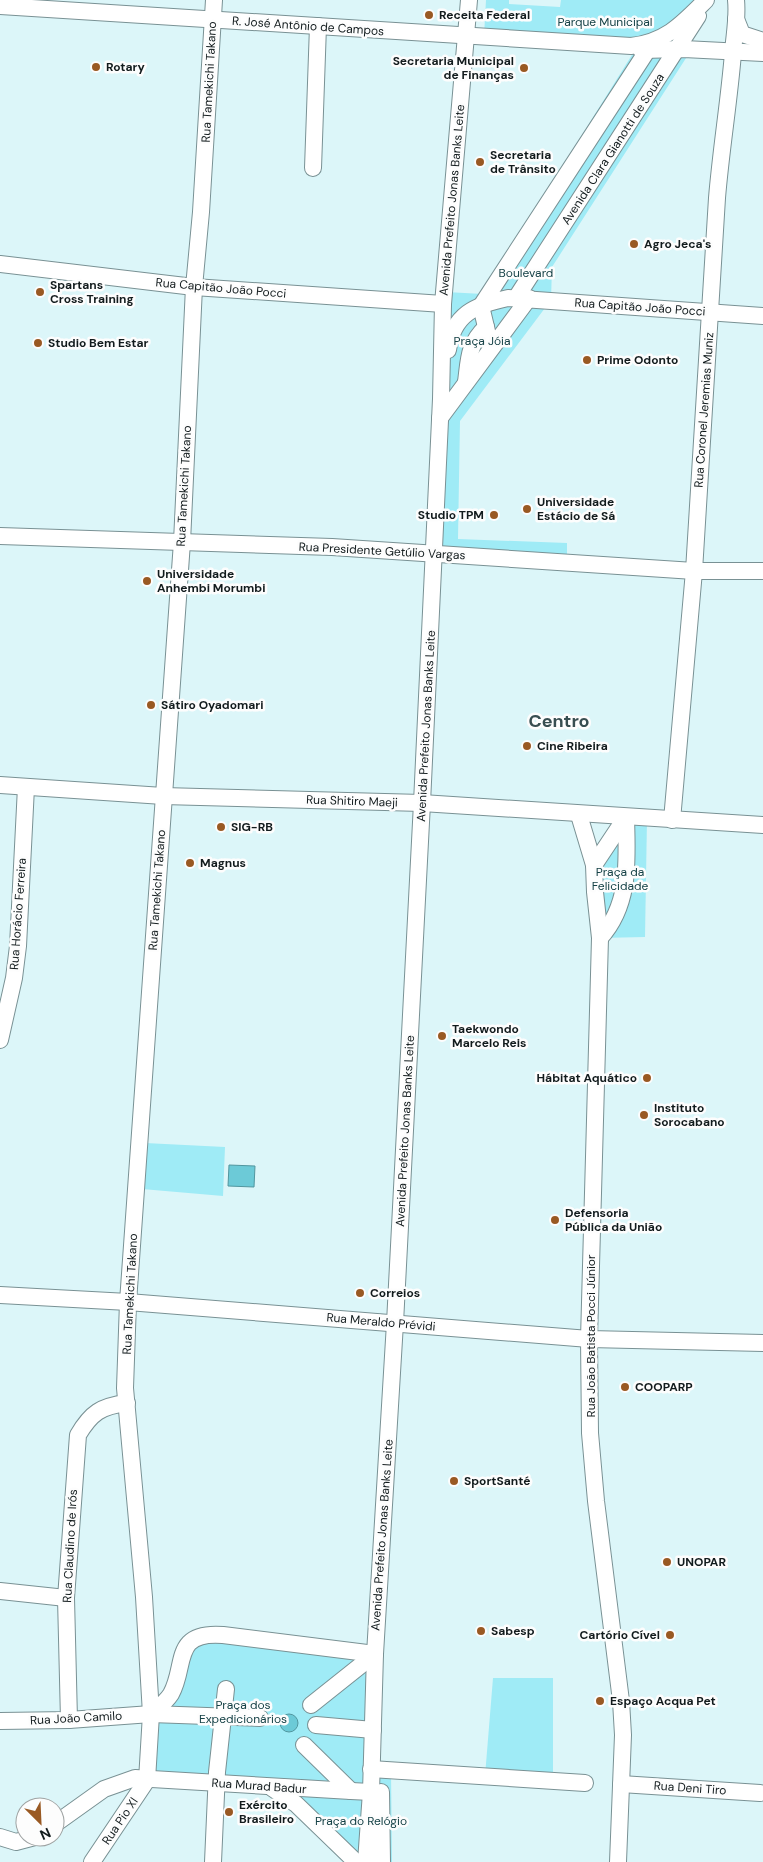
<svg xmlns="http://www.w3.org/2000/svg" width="763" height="1862" font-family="'DM Sans',sans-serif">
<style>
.green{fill:#9febf6}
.water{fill:#6ccad7;stroke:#51969f}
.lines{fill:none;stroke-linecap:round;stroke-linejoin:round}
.street-casing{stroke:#799194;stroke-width:18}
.street{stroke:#fff;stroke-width:16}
.poi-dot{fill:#995923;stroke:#fdfdfd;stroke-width:2}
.labels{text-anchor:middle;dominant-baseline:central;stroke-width:5;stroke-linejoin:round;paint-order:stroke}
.poi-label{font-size:12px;font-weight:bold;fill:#121b1d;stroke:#fdfdfd;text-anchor:start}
.park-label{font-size:12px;fill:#154146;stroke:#fdfdfd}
.street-label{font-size:12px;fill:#121b1d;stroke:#fdfdfd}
.district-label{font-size:18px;font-weight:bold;fill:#384e51;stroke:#fdfdfd}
</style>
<rect width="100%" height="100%" fill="#dcf6f9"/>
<!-- green -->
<g class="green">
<polygon points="486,0 509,0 509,4 560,7 561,0 706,0 659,39 484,36"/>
<polygon points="635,50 688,55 552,267 551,300 460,421 458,539 567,543 567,562 434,553 446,292 483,294"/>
<polygon points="626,817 647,819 645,937 600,938 594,865"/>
<polygon points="145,1143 225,1147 223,1196 142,1189"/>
<polygon points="196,1640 374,1655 370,1770 391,1771 392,1862 358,1862 283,1793 150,1777 153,1714"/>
<polygon points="493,1678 553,1678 553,1780 485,1776"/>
</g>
<!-- water -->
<g class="water">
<polygon points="229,1165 255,1166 254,1187 228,1186"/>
<circle cx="289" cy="1723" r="9"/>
</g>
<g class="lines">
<defs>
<g id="street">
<path d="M0,6l631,40c35,-4 51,-22 75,-46"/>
<polyline points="736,19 742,34 763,41"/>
<polyline points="641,50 684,49 763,53"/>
<polyline points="313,168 318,26"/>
<polyline points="0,264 194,287 443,304"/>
<polyline points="516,298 698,16"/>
<polyline points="491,348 481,306 647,51"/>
<path d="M448,350c5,-36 27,-45 60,-52l255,18"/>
<path d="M466,382c3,-23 2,-38 20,-55"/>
<polyline points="440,418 529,298"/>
<polyline points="0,536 332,547 694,571 763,571"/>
<polyline points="0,785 163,796 422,803 763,825"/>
<polyline points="579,815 594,865"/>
<path d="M672,820l22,-249 23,-373c4,-49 12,-96 16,-145 1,-17 5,-35 3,-53"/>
<path d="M600,938c31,-34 27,-78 26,-121"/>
<polyline points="0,1040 14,978 18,946 26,787"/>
<polyline points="0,1295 128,1302 589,1339 763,1343"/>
<polyline points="0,1591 66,1598"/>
<polyline points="311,1705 375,1654"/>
<path d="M151,1714c7,-6 15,-12 20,-20 16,-28 0,-63 52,-59l152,19"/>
<path d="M69,1720l-3,-122 12,-163c13,-22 23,-29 49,-32"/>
<polyline points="0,1721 69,1720 151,1714 260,1718"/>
<polyline points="316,1725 373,1730"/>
<polyline points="304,1745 351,1791"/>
<polyline points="371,1769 585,1783"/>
<polyline points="147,1780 151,1714 144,1597 125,1388 128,1302 182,542 194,287 201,212 214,0"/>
<polyline points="621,1784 760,1793"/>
<polyline points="272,1788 296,1804 356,1862"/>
<polyline points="381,1792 382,1862"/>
<polyline points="55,1824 104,1789 135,1778 351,1791 371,1792 380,1796"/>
<polyline points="0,1837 16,1842 35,1837"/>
<polyline points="92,1862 147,1780"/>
<polyline points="213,1862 217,1772 226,1689"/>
<polyline points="366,1862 371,1792 375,1654 395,1323 422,803 441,399 443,304 469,0"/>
<polyline points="618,1862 623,1735 621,1701 596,1501 590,1433 589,1339 600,938 595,892 594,865 626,817"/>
</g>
</defs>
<!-- street casing -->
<use href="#street" class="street-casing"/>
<!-- street -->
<use href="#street" class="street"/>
</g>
<!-- markers -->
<g class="poi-dot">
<circle cx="429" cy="15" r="5"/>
<circle cx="96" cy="67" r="5"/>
<circle cx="524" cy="68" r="5"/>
<circle cx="480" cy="162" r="5"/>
<circle cx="634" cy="244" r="5"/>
<circle cx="40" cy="292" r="5"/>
<circle cx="38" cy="343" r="5"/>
<circle cx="587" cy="360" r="5"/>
<circle cx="527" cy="509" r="5"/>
<circle cx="494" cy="515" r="5"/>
<circle cx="147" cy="581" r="5"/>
<circle cx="151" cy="705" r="5"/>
<circle cx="527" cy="746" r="5"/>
<circle cx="221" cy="827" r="5"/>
<circle cx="190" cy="863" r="5"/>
<circle cx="442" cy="1036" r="5"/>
<circle cx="647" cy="1078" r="5"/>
<circle cx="644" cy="1115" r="5"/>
<circle cx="555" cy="1220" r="5"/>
<circle cx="360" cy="1293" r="5"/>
<circle cx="625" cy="1387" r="5"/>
<circle cx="454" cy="1481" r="5"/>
<circle cx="667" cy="1562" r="5"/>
<circle cx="481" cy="1631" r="5"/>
<circle cx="670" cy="1635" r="5"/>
<circle cx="600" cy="1701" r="5"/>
<circle cx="229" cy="1812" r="5"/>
</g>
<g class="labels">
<!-- poi labels -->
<g class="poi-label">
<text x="439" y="15">Receita Federal</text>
<text x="514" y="61" text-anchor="end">Secretaria Municipal<tspan x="514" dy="14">de Finanças</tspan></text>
<text x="106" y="67">Rotary</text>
<text x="490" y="155">Secretaria<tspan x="490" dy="14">de Trânsito</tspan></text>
<text x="644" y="244">Agro Jeca's</text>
<text x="50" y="285">Spartans<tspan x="50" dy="14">Cross Training</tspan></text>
<text x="48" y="343">Studio Bem Estar</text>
<text x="597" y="360">Prime Odonto</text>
<text x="537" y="502">Universidade<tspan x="537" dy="14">Estácio de Sá</tspan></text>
<text x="484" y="515" text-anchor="end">Studio TPM</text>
<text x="157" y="574">Universidade<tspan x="157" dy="14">Anhembi Morumbi</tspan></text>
<text x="161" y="705">Sátiro Oyadomari</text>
<text x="537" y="746">Cine Ribeira</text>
<text x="231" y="827">SIG-RB</text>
<text x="200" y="863">Magnus</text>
<text x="452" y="1029">Taekwondo<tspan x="452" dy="14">Marcelo Reis</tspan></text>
<text x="637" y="1078" text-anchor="end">Hábitat Aquático</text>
<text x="654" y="1108">Instituto<tspan x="654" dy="14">Sorocabano</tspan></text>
<text x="565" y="1213">Defensoria<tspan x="565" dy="14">Pública da União</tspan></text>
<text x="370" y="1293">Correios</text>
<text x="635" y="1387">COOPARP</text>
<text x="464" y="1481">SportSanté</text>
<text x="677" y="1562">UNOPAR</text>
<text x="491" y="1631">Sabesp</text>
<text x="660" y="1635" text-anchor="end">Cartório Cível</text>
<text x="610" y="1701">Espaço Acqua Pet</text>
<text x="239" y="1805">Exército<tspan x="239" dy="14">Brasileiro</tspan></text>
</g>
<!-- park labels -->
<g class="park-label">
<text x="605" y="22">Parque Municipal</text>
<text x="526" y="273">Boulevard</text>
<text x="482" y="341">Praça Jóia</text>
<text x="620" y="872">Praça da<tspan x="620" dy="14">Felicidade</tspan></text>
<text x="243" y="1705">Praça dos<tspan x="243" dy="14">Expedicionários</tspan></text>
<text x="361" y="1821">Praça do Relógio</text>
</g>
<!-- street labels -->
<g class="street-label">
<text transform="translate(308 26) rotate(4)">R. José Antônio de Campos</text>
<text transform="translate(209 82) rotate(-87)">Rua Tamekichi Takano</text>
<text transform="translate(613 149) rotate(-57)">Avenida Clara Gianotti de Souza</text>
<text transform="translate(452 200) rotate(-85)">Avenida Prefeito Jonas Banks Leite</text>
<text transform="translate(221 288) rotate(5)">Rua Capitão João Pocci</text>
<text transform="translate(640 307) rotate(4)">Rua Capitão João Pocci</text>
<text transform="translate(704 410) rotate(-86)">Rua Coronel Jeremias Muniz</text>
<text transform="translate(184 486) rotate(-87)">Rua Tamekichi Takano</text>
<text transform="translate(382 551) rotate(3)">Rua Presidente Getúlio Vargas</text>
<text transform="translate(426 726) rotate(-87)">Avenida Prefeito Jonas Banks Leite</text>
<text transform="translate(352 801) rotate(2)">Rua Shitiro Maeji</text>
<text transform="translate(157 890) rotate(-86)">Rua Tamekichi Takano</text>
<text transform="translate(18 914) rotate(-86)">Rua Horácio Ferreira</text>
<text transform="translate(405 1131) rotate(-87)">Avenida Prefeito Jonas Banks Leite</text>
<text transform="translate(130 1294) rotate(-87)">Rua Tamekichi Takano</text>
<text transform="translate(381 1322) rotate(5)">Rua Meraldo Prévidi</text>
<text transform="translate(591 1336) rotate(-90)">Rua João Batista Pocci Júnior</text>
<text transform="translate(382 1535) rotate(-86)">Avenida Prefeito Jonas Banks Leite</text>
<text transform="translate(70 1546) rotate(-87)">Rua Claudino de Irós</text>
<text transform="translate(76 1718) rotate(-3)">Rua João Camilo</text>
<text transform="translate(259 1786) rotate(4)">Rua Murad Badur</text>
<text transform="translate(690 1788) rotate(4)">Rua Deni Tiro</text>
<text transform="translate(120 1821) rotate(-56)">Rua Pio XI</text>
</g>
<!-- district labels -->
<g class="district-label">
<text x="559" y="721">Centro</text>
</g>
</g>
<!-- north arrow -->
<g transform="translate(40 1822) rotate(156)"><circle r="24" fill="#fdfdfd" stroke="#9fa3a3"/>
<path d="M0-4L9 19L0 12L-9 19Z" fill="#995923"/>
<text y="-8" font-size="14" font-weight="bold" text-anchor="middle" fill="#121b1d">N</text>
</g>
</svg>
